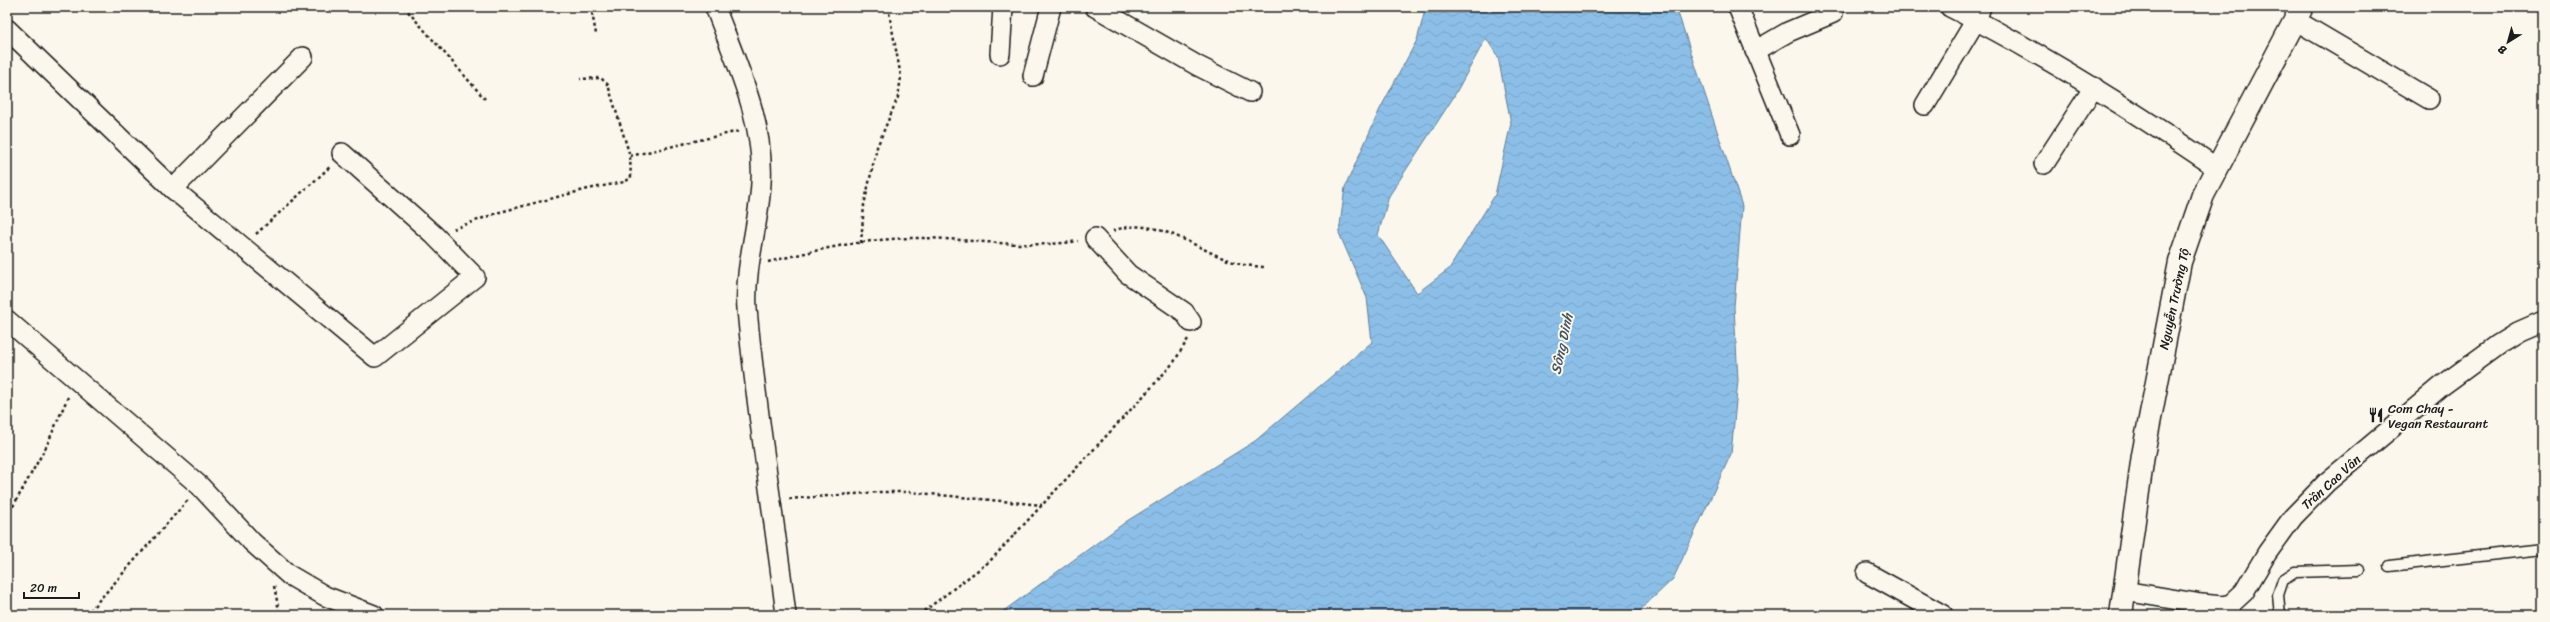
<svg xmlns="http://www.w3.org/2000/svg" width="2550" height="622" font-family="Sriracha,sans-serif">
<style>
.water{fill:url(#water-waves);stroke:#5f7e96;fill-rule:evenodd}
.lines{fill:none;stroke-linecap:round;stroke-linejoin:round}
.service-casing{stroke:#1c1c1c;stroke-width:13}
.minor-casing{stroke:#1c1c1c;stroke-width:22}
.tertiary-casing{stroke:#1c1c1c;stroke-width:25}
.path{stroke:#1c1c1c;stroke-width:2.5;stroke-dasharray:3 3;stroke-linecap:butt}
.service{stroke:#fbf7ec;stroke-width:10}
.minor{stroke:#fbf7ec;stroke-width:19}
.tertiary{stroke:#fbf7ec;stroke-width:22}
.labels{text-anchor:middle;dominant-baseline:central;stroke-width:4;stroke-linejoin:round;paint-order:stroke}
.street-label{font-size:13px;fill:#1c1c1c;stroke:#fbf7ec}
.poi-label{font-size:13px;fill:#1c1c1c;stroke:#fbf7ec;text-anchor:start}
.water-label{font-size:14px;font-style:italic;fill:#435563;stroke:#fbf7ec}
</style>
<defs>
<pattern id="water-waves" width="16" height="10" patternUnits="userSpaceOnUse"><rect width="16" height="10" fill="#8cbfe8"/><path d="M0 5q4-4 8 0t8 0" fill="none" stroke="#78a4c6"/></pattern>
</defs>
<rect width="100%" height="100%" fill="#fbf7ec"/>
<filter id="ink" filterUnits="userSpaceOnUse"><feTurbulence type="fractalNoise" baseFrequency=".025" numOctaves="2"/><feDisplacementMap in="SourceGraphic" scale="8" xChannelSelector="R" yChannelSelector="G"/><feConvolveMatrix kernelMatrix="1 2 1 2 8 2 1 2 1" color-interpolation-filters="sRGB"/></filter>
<g filter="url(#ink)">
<!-- water -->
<path class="water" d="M1426,7h250l66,199 -8,101 4,73 -7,74 -58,125 -38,36h-637l129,-94 128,-80 117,-99 -5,-44 -28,-65 6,-46 35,-78 37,-69zM1486,38l12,19 13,66 -16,72 -46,74 -32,24 -39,-58 11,-39 64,-98z"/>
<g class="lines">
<defs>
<g id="service">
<polyline points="2389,566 2543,549"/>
<polyline points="2280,615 2278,595 2283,580 2295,572 2359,570"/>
</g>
<g id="minor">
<path d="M715,7c21,56 50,114 46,176 -2,42 -17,84 -14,126 9,103 27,204 39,306"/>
<polyline points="1095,7 1198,66 1250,92"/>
<polyline points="1738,7 1790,135"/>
<path d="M1950,7c93,47 181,102 267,161"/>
<polyline points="2295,20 2429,99"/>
<polyline points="7,29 173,189 375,357 475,277 434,235 342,153"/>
<polyline points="1755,51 1788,32 1833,13"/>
<polyline points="1000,54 1003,7"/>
<polyline points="1033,76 1051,7"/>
<polyline points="1925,105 1976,20 1981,7"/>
<polyline points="2044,164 2094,87"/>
<polyline points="173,189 303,57"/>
<polyline points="1095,238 1128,274 1184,312 1191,322"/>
<polyline points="7,320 200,486 252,542 289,575 325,596 374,615"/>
<polyline points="1867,573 1943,615"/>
<polyline points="2124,591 2202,604 2222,606 2231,604 2244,592 2267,553 2293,517 2327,482 2443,385 2499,344 2520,331 2543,321"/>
</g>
<polyline id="tertiary" points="2121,615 2143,455 2180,262 2203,195 2302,7"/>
</defs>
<!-- service casing -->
<use href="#service" class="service-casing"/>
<!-- minor casing -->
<use href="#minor" class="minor-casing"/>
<!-- tertiary casing -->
<use href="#tertiary" class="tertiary-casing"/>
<!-- path -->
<g class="path">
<polyline points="404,7 485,99"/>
<polyline points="591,7 596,34"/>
<polyline points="630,156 739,131"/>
<polyline points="453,229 500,212 588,189 624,182 631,178 630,156 608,85 601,78 580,79"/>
<path d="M1113,231c44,-18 86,22 127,33 8,2 16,2 24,3"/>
<polyline points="256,234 331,166"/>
<polyline points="861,243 864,205 877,147 898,97 901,77 888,7"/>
<path d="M768,262c48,-12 99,-24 149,-24 54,0 107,12 161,3"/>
<polyline points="789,499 879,492 909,492 1042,505"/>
<polyline points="7,517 46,447 68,397"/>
<polyline points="274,586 280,615"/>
<polyline points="86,615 188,500"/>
<polyline points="919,615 990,561 1149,390 1174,362 1188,339"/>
</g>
<!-- service -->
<use href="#service" class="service"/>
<!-- minor -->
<use href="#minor" class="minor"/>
<!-- tertiary -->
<use href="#tertiary" class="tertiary"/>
</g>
</g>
<!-- icons -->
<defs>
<symbol id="restaurant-bare" viewBox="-9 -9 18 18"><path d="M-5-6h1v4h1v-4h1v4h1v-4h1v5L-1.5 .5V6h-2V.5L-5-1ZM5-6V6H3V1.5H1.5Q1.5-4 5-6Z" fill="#1c1c1c" stroke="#fbf7ec" stroke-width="2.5" paint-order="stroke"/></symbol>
</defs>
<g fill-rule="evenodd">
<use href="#restaurant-bare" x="2365" y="404" width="22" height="22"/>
</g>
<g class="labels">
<!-- street labels -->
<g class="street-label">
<text transform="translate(2174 299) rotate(-78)">Nguyễn Trường Tộ</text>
<text transform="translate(2331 482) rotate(-42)">Trần Cao Vân</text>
</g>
<!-- poi labels -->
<g class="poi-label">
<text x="2388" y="408">Com Chay -<tspan x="2388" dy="15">Vegan Restaurant</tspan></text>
</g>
<!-- water labels -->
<g class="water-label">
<text transform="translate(1562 344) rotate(-78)">Sông Dinh</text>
</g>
</g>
<!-- margin -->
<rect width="2550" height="622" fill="none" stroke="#fbf7ec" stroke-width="24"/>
<rect x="12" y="12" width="2526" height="598" fill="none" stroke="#1c1c1c" stroke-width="1.5" filter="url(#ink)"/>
<!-- north arrow -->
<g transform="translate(2508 42) rotate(217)" stroke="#fbf7ec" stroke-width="3" paint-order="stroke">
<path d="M0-3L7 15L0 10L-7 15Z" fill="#1c1c1c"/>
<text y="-6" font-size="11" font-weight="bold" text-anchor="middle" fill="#1c1c1c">B</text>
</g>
<!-- scale -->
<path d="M24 592v6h55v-6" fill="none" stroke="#1c1c1c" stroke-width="2"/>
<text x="30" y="592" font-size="12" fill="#1c1c1c" stroke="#fbf7ec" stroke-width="3" paint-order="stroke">20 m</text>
</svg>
